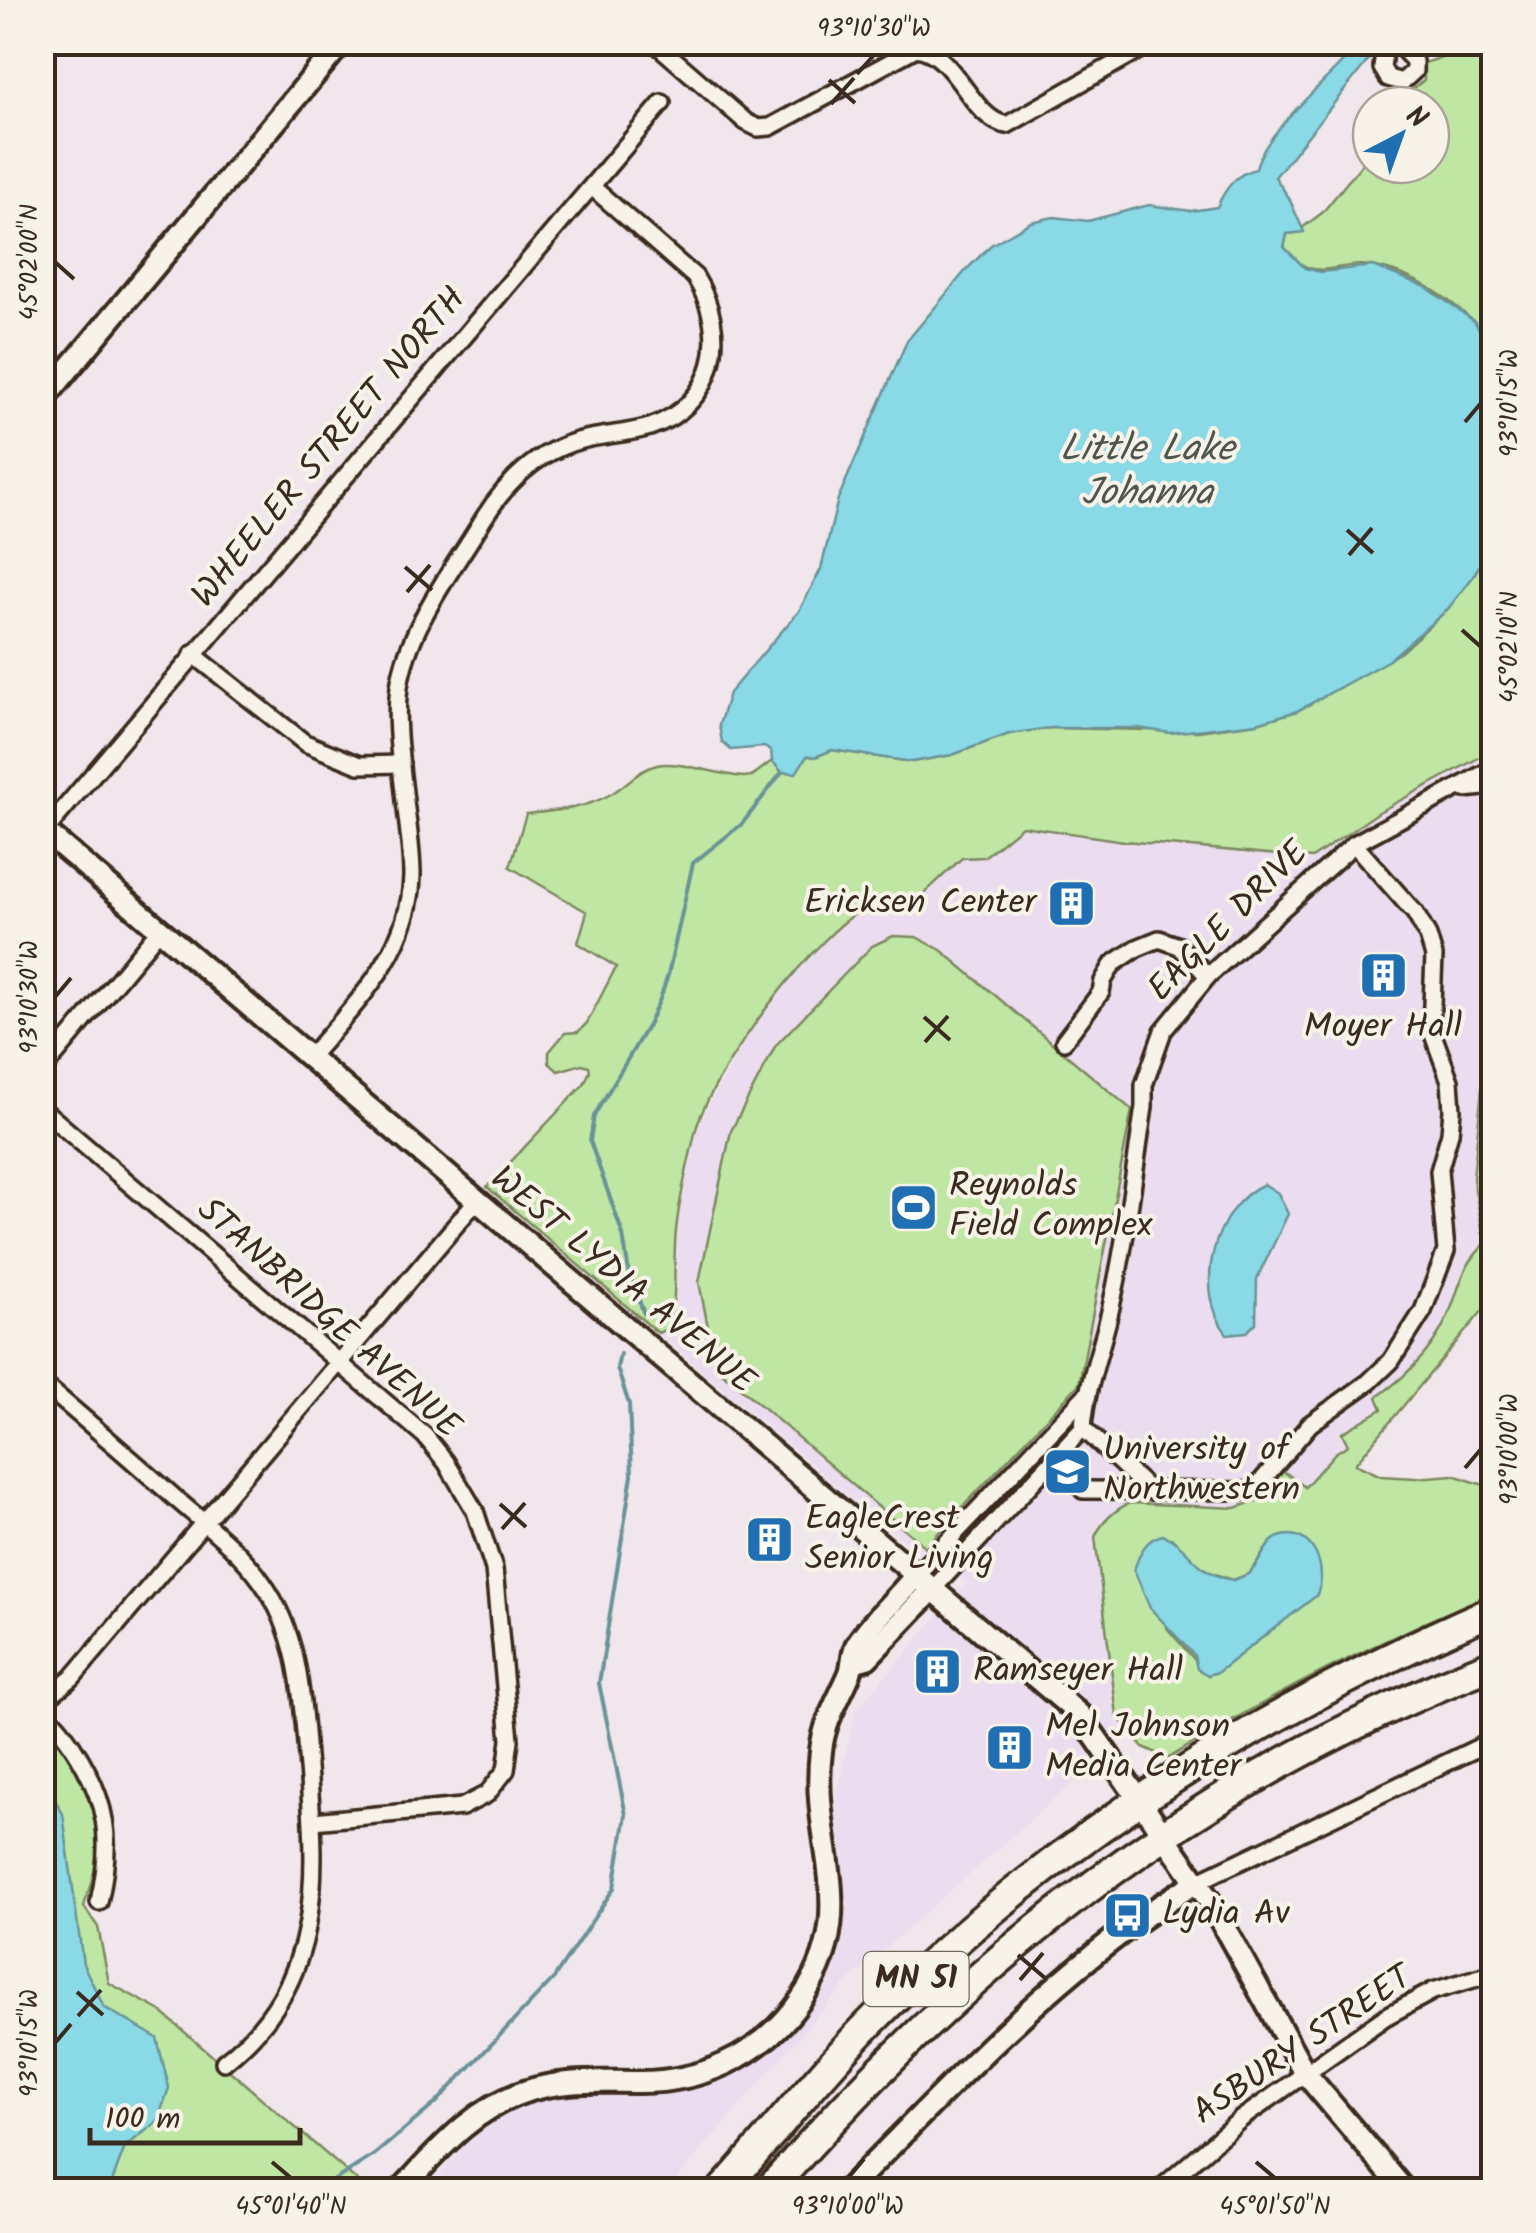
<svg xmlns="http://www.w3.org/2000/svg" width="1536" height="2233" font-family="Kalam,sans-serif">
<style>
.built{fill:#ebddef}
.green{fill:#bfe7a3;stroke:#7d8860;stroke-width:2.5;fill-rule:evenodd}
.water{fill:#8ad9e7;stroke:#6a9397;stroke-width:2.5}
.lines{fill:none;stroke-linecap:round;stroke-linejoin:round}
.stream{stroke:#6a9397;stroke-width:4}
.street-casing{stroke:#3b2a1e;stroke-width:22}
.secondary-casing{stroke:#3b2a1e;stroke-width:28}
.highway-casing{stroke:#3b2a1e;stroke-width:35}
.street{stroke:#f7f3e8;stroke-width:15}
.secondary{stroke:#f7f3e8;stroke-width:20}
.highway{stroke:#f7f3e8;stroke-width:28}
.ticks{fill:none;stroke:#3b2a1e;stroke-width:4}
.labels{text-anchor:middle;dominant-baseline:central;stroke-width:8;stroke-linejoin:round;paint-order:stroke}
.shield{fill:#f7f3e8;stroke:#73665b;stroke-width:2.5}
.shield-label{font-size:32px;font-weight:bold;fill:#3b2a1e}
.street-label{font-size:35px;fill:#3b2a1e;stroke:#f7f3e8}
.poi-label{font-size:35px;fill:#3b2a1e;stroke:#f7f3e8;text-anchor:start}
.water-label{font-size:38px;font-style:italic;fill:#4f5650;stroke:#f7f3e8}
.neatline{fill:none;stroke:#3b2a1e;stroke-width:4}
.ticks-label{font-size:25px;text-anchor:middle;fill:#3b2a1e}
</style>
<rect width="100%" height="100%" fill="#f0e6ec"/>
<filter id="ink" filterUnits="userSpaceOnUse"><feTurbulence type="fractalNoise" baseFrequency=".01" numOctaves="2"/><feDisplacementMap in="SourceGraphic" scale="20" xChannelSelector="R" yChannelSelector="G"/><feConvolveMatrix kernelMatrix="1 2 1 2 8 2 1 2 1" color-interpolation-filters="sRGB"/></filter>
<g filter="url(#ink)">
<!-- built -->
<polygon class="built" points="1493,750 1494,1069 1487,1072 1473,1179 1485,1244 1463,1270 1451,1309 1434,1342 1412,1371 1397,1383 1383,1409 1343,1433 1348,1445 1335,1453 1305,1487 1265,1492 1254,1504 1236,1508 1130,1503 1095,1538 1117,1716 1131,1731 845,1984 667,2190 426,2190 490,2117 562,2093 613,2094 713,2081 795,2024 843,1934 834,1807 856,1710 967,1583 925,1548 916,1550 842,1490 658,1333 670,1325 676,1229 697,1128 743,1042 779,993 842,922 875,902 887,899 914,903 963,858 984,857 1022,826 1124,841 1312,858 1379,812"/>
<!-- green -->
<g class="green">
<path d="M1493,44v307c-21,-42 -72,-74 -117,-84 -40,-9 -60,22 -92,-19l3,-14 16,-2 -1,-4 20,-15 49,-60v12h60v-60h-35l4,-12h8l16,-13v-17l39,-12 26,-1z"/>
<path d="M1493,542v208l-114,62 -67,46 -188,-17 -102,-15 -38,31 -22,1 -48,45c-12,-2 -26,-6 -38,-1 -56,21 -167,173 -181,231 -7,32 -16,65 -19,98 -4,30 3,70 -9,98l-9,4 -171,-146 97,-103 6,-13 -1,-5 -7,-2 -24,7 -9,-8v-11l16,-19 13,-1 9,-9 29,-56 -38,-24 9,-31 -77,-45 16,-53c29,-3 59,-5 85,-20 16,-9 28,-25 46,-29 20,-5 62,10 86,12l9,-1 20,-15 10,11 25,-17 8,2 17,-7 80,12 40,-7 57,-21 41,-6 148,3 59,-8 40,-12 104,-59 46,-42 25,-32z"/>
<polygon points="893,936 916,937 941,950 1132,1110 1079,1384 925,1547 716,1367 699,1282 731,1131 776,1045 872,946"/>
<path d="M1493,1069v229l-138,166 26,12 34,2 38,-3 40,13v105c-112,47 -220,100 -324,165h-12v-5l-14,-6 -26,-31 -22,-179c6,-14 20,-28 35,-34l106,5 24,-9 23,-28 22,16 30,-34 13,-8 -6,-12 40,-24 -5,-12c33,-23 61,-52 75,-91 10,-27 11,-40 33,-62l-12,-65 10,-101zM1172,1539l31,31 30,10 16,-6 16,-24 -57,125 -41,-47z"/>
<path d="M42,1721l9,4c23,40 53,81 47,129 -2,18 -10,36 -14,53l14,20 11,56 50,27 209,180h-325z"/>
</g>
<!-- water -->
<g class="water">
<path d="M1360,43h22l-107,134 14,21 15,34 -17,2 -3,13 21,21 16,4 52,-6 53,21 48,34 19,30v191l-21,36 -25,32 -58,50 -92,51 -40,12 -87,10 -32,-5h-88l-41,6 -57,21 -40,7 -80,-12 -17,7 -8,-1 -11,17 -14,-1 -10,-11 -1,-10 -7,-4 -33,3 -9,-8 -3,-17 10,-32 70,-82 22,-42 17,-70 69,-158 60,-72 24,-24 40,-23 23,-5 34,4 61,-16 42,6 26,-4c8,-18 19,-34 39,-38 6,-36 80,-96 104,-126z"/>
<path d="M1264,1184l14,9 10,21 -31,65 -1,44 -9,9 -20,2c-35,-45 -13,-127 37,-150z"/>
<path d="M1163,1535c29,12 30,38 70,45 5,-2 10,-3 15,-6 13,-9 16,-32 31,-37 34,-12 51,35 37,59l-98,76 -10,3 -11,-6 -3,-14 -44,-47 -16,-38c5,-15 11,-32 29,-35z"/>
<polygon points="42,1776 63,1814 83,1964 104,2007 157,2038 169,2088 157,2122 125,2147 109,2190 43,2190"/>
</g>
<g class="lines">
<!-- stream -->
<g class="stream">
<polyline points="644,1314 629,1273 623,1235 590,1141 594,1116 648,1025 660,999 668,975 693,863 742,824 782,772"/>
<polyline points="263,2190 327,2185 374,2155 436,2103 554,1978 614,1888 626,1815 599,1683 632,1475 629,1404 617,1368 620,1354"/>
</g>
<defs>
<g id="street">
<path d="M654,42l92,80 12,6 12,-1 146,-79c40,4 55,72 91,77l146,-83"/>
<polyline points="1385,42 1382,68 1388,78 1402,82 1414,71 1414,61 1401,47 1389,42"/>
<polyline points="193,654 305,743 359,765 401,764"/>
<polyline points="1464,789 1494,786"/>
<polyline points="45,831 662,103"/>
<polyline points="1064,1041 1101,992 1103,981 1113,964 1137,948 1159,939 1179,946 1208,976"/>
<path d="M310,1057c46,-54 100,-105 102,-181 0,-25 -4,-50 -7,-75 -4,-38 -11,-77 -6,-114 9,-61 54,-117 85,-169 19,-30 44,-57 77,-71 29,-13 59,-11 89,-20 67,-23 80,-94 45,-150l-103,-90"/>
<polyline points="42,1071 160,929"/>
<polyline points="42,1109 425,1436 446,1462 475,1511 494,1569 510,1740 506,1770 487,1794 462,1807 313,1821"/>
<path d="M42,1383c45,38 89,76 133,115 30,26 64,51 87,84 37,52 40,112 45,174 10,117 20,225 -83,306"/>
<polyline points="1083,1428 1150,1491"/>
<polyline points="1083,1490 1253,1491 1310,1424 1369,1382 1391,1361 1423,1311 1446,1251 1439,1171 1450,1133 1452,1110 1450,1081 1431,1029 1434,956 1428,936 1415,913 1354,844"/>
<polyline points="916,1575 1085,1396"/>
<path d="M933,1589l150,-161c3,-42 19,-80 28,-121 15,-67 23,-133 33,-200v-22l19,-54 45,-55 146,-132 140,-76"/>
<polyline points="42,1702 72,1678 477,1200"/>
<path d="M42,1713c14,8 22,21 31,34 35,54 40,93 26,155"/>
<polyline points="1197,1882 1494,1740"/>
<polyline points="1159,2190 1241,2119 1385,2017 1433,1991 1494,1973"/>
</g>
<g id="secondary">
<polyline points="42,401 342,42"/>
<polyline points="42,829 1080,1715 1211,1903 1305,2073 1404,2190"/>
<polyline points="853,1662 867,1658 933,1589"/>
<path d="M401,2190c37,-39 70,-80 123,-98 37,-13 74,-10 112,-10 62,1 121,-24 159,-74 71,-94 14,-161 26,-257 3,-30 18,-52 29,-78 3,-9 2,-21 7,-29 16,-25 41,-46 59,-69"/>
<path d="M847,2190c110,-110 215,-227 350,-308"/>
</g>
<g id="highway">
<path d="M722,2190c47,-52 91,-108 140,-159 177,-184 398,-320 632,-421"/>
<path d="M769,2190c205,-236 431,-412 725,-526"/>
</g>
</defs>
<!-- street casing -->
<use href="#street" class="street-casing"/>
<!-- secondary casing -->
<use href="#secondary" class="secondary-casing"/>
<!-- highway casing -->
<use href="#highway" class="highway-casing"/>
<!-- street -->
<use href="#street" class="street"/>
<!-- secondary -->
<use href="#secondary" class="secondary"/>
<!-- highway -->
<use href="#highway" class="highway"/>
</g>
</g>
<!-- ticks -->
<path class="ticks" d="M857,74l17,-19M829,80l26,23M831,104l23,-26M55,262l19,17M1465,422l16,-19M1347,530l26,23M1349,555l23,-27M405,567l27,23M407,592l23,-27M1462,630l19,17M55,997l16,-19M924,1017l26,23M925,1042l23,-26M1465,1468l16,-19M500,1504l26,23M502,1529l23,-26M1018,1955l27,23M1020,1980l23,-27M77,1992l26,23M78,2016l23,-26M55,2043l16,-19M272,2162l19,16M1256,2162l19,16M848,2178l16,-19"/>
<!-- icons -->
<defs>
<symbol id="building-square" viewBox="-11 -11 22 22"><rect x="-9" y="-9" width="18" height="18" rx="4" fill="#1f6fb2" stroke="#f7f3e8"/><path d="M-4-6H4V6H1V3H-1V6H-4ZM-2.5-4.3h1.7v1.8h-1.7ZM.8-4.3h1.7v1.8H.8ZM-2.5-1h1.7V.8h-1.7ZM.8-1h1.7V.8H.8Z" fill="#fff"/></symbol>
<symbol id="stadium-square" viewBox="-11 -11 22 22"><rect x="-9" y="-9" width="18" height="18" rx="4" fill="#1f6fb2" stroke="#f7f3e8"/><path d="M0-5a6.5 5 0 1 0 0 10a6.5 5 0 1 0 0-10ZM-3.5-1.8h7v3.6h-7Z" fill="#fff"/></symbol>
<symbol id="university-square" viewBox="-11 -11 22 22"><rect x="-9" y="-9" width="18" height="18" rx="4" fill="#1f6fb2" stroke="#f7f3e8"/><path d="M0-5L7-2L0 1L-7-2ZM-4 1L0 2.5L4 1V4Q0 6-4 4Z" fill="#fff"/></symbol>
<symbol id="bus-square" viewBox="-11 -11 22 22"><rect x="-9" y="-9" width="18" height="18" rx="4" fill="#1f6fb2" stroke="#f7f3e8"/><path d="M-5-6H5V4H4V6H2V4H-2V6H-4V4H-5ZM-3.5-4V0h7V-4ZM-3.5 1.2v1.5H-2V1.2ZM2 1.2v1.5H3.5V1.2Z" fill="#fff"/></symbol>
</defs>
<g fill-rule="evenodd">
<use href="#building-square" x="1044" y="876" width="55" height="55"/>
<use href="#building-square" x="1356" y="948" width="55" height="55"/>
<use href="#stadium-square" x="886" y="1180" width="55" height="55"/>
<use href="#university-square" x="1040" y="1444" width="55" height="55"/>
<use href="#building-square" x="742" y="1512" width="55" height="55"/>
<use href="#building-square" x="910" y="1644" width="55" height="55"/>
<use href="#building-square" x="982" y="1720" width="55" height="55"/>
<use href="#bus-square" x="1100" y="1888" width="55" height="55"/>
</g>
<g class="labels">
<!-- shield labels -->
<rect class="shield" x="863.5" y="1952" width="105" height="54" rx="8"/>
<g class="shield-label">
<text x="916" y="1979">MN 51</text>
</g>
<!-- street labels -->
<g class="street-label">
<text transform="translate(330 448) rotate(-50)">WHEELER STREET NORTH</text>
<text transform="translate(1229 922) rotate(-45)">EAGLE DRIVE</text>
<text transform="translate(622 1281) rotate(40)">WEST LYDIA AVENUE</text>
<text transform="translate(328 1319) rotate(42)">STANBRIDGE AVENUE</text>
<text transform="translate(1303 2046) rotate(-34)">ASBURY STREET</text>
</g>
<!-- poi labels -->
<g class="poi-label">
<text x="1036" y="904" text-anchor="end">Ericksen Center</text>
<text x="1383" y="1028" text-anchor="middle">Moyer Hall</text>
<text x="949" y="1187">Reynolds<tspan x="949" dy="40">Field Complex</tspan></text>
<text x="1103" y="1451">University of<tspan x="1103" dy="40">Northwestern</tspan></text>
<text x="805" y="1520">EagleCrest<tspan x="805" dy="40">Senior Living</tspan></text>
<text x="973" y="1672">Ramseyer Hall</text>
<text x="1045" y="1728">Mel Johnson<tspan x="1045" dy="40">Media Center</tspan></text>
<text x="1162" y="1915">Lydia Av</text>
</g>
<!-- water labels -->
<g class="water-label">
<text x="1147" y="450">Little Lake<tspan x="1147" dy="44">Johanna</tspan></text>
</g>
</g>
<!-- margin -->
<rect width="1536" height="2233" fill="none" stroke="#f7f3e8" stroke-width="110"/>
<!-- north arrow -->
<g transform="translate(1401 135) rotate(41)"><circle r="48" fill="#f7f3e8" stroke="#aca397" stroke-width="2.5"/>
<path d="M0-8L18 38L0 25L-18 38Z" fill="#1f6fb2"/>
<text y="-15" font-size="28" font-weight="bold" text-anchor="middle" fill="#3b2a1e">N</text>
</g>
<!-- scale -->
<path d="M90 2128v15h210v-15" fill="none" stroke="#3b2a1e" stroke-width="5"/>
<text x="105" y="2128" font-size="30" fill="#3b2a1e" stroke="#f7f3e8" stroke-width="8" paint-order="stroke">100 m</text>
<rect x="55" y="55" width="1426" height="2123" class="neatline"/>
<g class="ticks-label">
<text x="874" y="36">93°10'30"W</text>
<text transform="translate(28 262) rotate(-90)" y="9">45°02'00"N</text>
<text transform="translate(1508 403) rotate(-90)" y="9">93°10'15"W</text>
<text transform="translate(1508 647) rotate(-90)" y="9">45°02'10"N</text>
<text transform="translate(28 997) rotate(-90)" y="9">93°10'30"W</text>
<text transform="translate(1508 1449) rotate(-90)" y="9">93°10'00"W</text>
<text transform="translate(28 2043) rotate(-90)" y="9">93°10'15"W</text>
<text x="291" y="2214">45°01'40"N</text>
<text x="848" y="2214">93°10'00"W</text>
<text x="1275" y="2214">45°01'50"N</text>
</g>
</svg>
